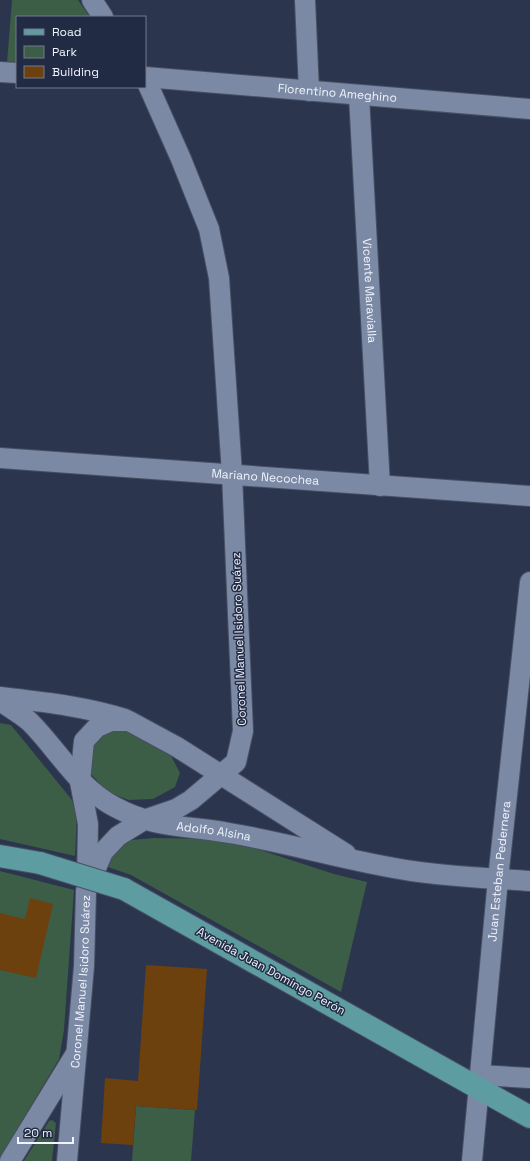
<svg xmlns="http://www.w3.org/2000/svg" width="530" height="1161" font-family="'Space Grotesk',sans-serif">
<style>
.green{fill:#3c5d46}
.building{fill:#6d410d}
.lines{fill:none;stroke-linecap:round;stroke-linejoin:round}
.minor-casing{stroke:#485063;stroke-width:22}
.primary-casing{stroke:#485063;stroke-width:24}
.minor{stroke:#7c89a5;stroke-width:20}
.primary{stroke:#5d9ca1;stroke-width:22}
.primary-bridge-casing{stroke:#485063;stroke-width:24;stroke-linecap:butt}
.primary-bridge{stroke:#5d9ca1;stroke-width:22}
.labels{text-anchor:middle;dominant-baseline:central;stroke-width:3;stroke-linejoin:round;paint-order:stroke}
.street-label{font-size:12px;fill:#eff4fd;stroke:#212b43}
</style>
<rect width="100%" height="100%" fill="#2b354e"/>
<!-- green -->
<g class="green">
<polygon points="12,0 78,0 90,17 17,17 17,63 7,63"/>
<polygon points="0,723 11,725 72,800 77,815 75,856 0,839"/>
<path d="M122,727l48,27 10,19 -5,14 -22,12 -24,1 -22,-8 -16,-18c0,-12 -3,-33 10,-41 6,-3 14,-4 21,-6z"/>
<polygon points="154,838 217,839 254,848 334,874 367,882 341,992 131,875 105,866 113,851 131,840"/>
<polygon points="0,871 74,890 64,1030 59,1059 0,1158"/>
<polygon points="136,1106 195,1110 191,1161 132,1161"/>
<polygon points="52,1120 56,1123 52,1161 24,1161 49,1121"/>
</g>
<!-- building -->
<g class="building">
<polygon points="30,898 53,904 36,978 0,970 0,913 25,919"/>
<polygon points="146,965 207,969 197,1110 136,1106 133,1145 101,1143 105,1078 138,1081"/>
</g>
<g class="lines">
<defs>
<g id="minor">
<polyline points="92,0 103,17"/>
<polyline points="305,0 309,91"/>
<polyline points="0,72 17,73"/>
<path id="s1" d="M145,77l385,32"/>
<path id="s2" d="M359,96l21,390"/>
<path id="s3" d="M0,458l530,38"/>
<path d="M0,697c43,5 84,9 125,22"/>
<path id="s4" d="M0,701c10,7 21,13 30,21 28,28 48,66 85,85 41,22 71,18 114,26 61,10 121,29 183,38 39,6 79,7 118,10"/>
<polyline points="87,881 88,824 80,782 84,741 97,727 111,721 129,721 177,747 346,854"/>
<polyline points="480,1075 530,1078"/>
<polyline points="10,1161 75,1055"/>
<path id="s5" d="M67,1161l17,-195 2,-75 17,-39 15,-16 26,-16 32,-11 15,-9 45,-38 7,-31 -11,-257 -13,-196 -10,-49 -28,-70 -36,-81"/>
<path id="s6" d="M472,1161l26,-282 32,-297"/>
</g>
<g id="primary">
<polyline points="0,856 40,863"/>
<polyline points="124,889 530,1117"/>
</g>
</defs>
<!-- minor casing -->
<use href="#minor" class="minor-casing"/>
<!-- primary casing -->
<use href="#primary" class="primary-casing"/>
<!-- minor -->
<use href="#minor" class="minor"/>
<!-- primary -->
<use href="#primary" class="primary"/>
<defs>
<polyline id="primary-bridge" points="40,863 124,889"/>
</defs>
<!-- primary-bridge casing -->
<use href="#primary-bridge" class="primary-bridge-casing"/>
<!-- primary-bridge -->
<use href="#primary-bridge" class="primary-bridge"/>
</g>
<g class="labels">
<!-- street labels -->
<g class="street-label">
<text stroke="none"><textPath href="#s1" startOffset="193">Florentino Ameghino</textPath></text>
<text stroke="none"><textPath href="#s2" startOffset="195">Vicente Maravialla</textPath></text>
<text stroke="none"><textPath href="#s3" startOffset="266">Mariano Necochea</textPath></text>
<text transform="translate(239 639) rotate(-92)">Coronel Manuel Isidoro Suárez</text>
<text stroke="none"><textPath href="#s4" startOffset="260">Adolfo Alsina</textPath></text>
<text stroke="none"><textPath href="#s6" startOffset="291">Juan Esteban Pedernera</textPath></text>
<text transform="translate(271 971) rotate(29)">Avenida Juan Domingo Perón</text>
<text stroke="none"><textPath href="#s5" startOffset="180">Coronel Manuel Isidoro Suárez</textPath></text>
</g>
</g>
<!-- legend -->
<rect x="16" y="16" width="130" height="72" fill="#212b43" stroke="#737b8d"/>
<rect x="24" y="29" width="20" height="6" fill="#5d9ca1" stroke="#737b8d"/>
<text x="52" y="36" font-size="12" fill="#eff4fd">Road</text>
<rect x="24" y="46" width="20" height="12" fill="#3c5d46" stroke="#737b8d"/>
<text x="52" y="56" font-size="12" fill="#eff4fd">Park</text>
<rect x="24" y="66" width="20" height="12" fill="#6d410d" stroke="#737b8d"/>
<text x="52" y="76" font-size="12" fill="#eff4fd">Building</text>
<!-- scale -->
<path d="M18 1137v6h55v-6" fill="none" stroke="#eff4fd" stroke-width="2"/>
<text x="24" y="1137" font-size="12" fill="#eff4fd" stroke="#212b43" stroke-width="3" paint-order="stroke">20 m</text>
</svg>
